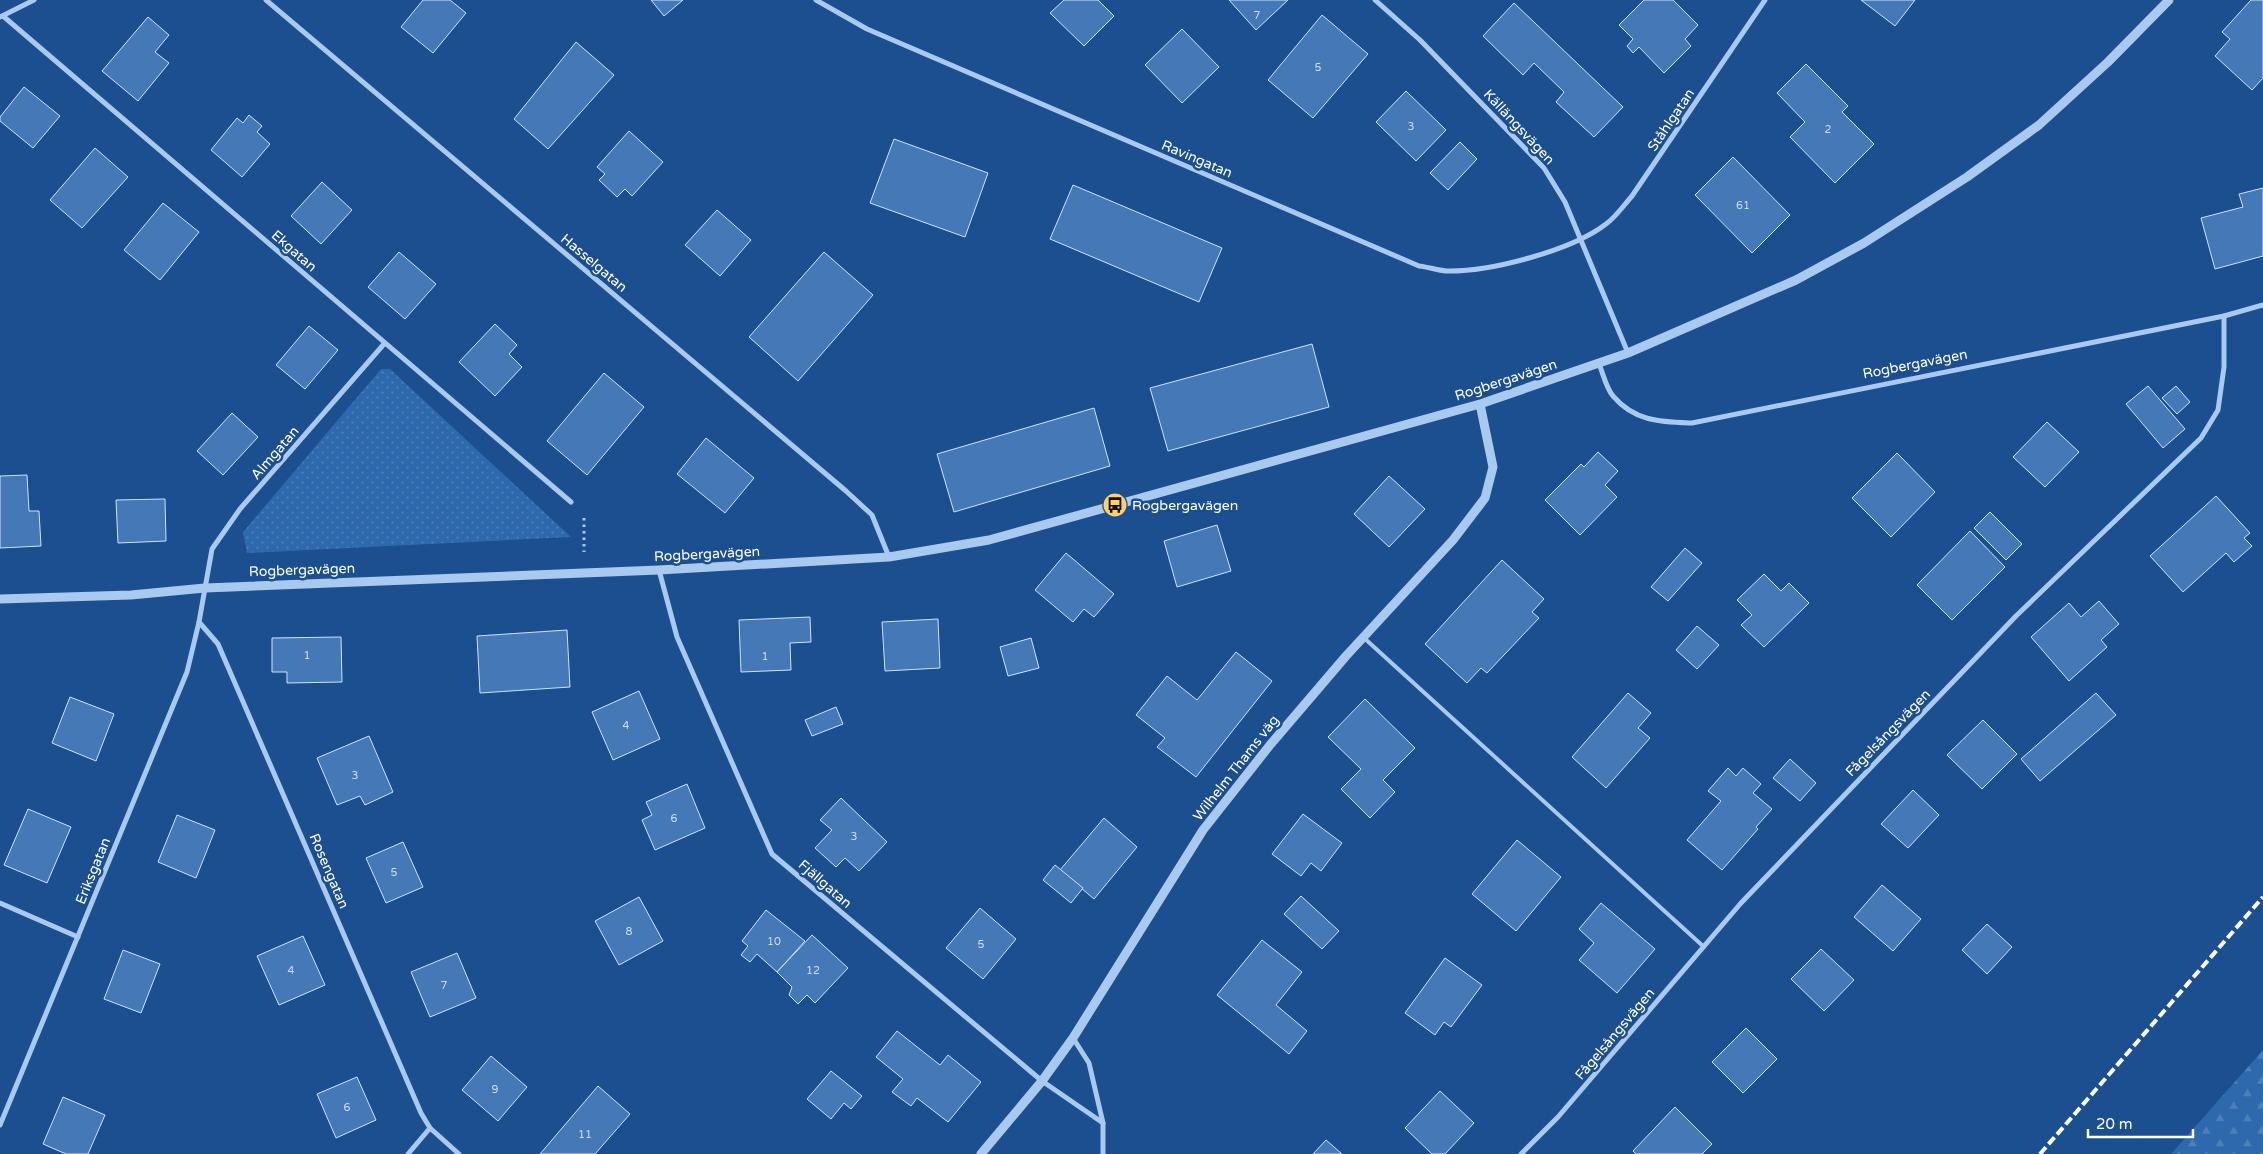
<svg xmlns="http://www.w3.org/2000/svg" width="2263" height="1154" font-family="'Varela Round',sans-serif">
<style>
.forest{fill:url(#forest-firs)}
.park{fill:url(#park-dots)}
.building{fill:#4478b7;stroke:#cfe3fa}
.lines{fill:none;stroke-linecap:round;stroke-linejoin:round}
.path{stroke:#a9c9ee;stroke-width:3;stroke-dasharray:2.5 4;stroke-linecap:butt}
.service{stroke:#a9c9ee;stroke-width:4}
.minor{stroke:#a9c9ee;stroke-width:5}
.tertiary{stroke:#a9c9ee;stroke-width:9}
.rail{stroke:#fff;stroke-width:4;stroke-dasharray:9 4;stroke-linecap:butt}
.labels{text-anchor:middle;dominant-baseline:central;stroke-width:5;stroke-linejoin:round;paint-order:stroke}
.number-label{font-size:11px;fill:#d0dded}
.street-label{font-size:14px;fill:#fff;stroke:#1b4f8f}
.poi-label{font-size:14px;fill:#fff;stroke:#1b4f8f;text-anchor:start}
</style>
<defs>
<pattern id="forest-firs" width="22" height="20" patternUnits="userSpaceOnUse" patternTransform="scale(1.25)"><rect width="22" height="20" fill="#2e69ad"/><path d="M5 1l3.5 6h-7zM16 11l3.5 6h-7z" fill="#4d80b9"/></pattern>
<pattern id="park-dots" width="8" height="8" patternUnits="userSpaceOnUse" patternTransform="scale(1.25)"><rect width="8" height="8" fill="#2e69ad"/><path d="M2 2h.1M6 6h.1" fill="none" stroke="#4d80b9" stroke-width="1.8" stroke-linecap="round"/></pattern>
</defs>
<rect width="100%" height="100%" fill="#1b4f8f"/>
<!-- forest -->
<polygon class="forest" points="2263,1050 2263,1154 2171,1154"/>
<!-- park -->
<polygon class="park" points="381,369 390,369 571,537 247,553 243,532"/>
<!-- building -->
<g class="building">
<polygon points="423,0 450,0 466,13 433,53 401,27"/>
<polygon points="651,0 683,0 664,16"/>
<polygon points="1064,0 1098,0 1114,16 1084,46 1050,13"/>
<polygon points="1229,0 1288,0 1256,30"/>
<polygon points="1644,0 1673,0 1698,25 1685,39 1691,46 1664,73 1639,47 1633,53 1627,46 1633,39 1619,25"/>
<polygon points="1861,0 1915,0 1895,26"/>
<polygon points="2251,0 2263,0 2263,78 2252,90 2215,56 2230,39 2222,32"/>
<polygon points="1514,3 1623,107 1594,137 1556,102 1564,92 1534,63 1523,75 1483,36"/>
<polygon points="1322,15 1368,54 1313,118 1268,80"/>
<polygon points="148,17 169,35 155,52 169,63 138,101 102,71"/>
<polygon points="1182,29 1219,67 1182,103 1145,65"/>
<polygon points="576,42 614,75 548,149 514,119"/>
<polygon points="1806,64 1848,106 1842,112 1874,144 1835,183 1790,137 1805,122 1777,93"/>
<polygon points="24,87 60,116 33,148 0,121 0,117"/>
<polygon points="1406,91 1446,130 1416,161 1376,122"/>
<polygon points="249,115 262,126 257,132 270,144 242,177 211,150 237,118 243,123"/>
<polygon points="629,131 663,162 632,196 625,189 617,197 599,180 605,174 597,167"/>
<polygon points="894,139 988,173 965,237 870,203"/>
<polygon points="1460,142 1477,159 1448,190 1430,173"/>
<polygon points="95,148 128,177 82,228 50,200"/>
<polygon points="1733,157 1790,215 1752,253 1695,195"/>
<polygon points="322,182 352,210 321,244 291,216"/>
<polygon points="1073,185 1222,248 1199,302 1050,239"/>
<polygon points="2263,188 2263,256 2215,269 2201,218 2243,207 2239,194"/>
<polygon points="163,203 199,232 160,280 124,250"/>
<polygon points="717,210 751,240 720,276 685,245"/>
<polygon points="399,252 436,284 405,319 368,287"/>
<polygon points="824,252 873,295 798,381 749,337"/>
<polygon points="495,324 517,345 509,354 522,367 495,396 459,362"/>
<polygon points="309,326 338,350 305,389 276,365"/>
<polygon points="1312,344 1329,407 1168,451 1150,388"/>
<polygon points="604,373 644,407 587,475 547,441"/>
<polygon points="2148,386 2185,429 2163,448 2126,404"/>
<polygon points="2176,386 2190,402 2177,414 2162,398"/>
<polygon points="1094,408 1110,466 954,512 937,454"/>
<polygon points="232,413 258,437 223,475 197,451"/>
<polygon points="2047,422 2079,452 2045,487 2013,457"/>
<polygon points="706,438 754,478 725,513 677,474"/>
<polygon points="1598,452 1618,471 1605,485 1617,497 1580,535 1545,500 1581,464 1584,467"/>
<polygon points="1897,453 1935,492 1891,537 1852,498"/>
<polygon points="27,475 29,511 39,511 41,546 0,548 0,476"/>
<polygon points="1389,476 1425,509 1389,547 1354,514"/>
<polygon points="2216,496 2250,533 2244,538 2252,546 2234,562 2226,553 2183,592 2150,556"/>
<polygon points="165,499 166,541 118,543 116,500"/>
<polygon points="1990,512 2022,544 2006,560 1974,528"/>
<polygon points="1217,525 1231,571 1177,587 1164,541"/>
<polygon points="1970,531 2005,567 1952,620 1917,585"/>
<polygon points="1685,548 1702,563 1668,601 1651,587"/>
<polygon points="1066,553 1114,594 1094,617 1084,609 1073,622 1035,590"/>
<polygon points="1502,560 1544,599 1532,612 1539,618 1487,673 1481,668 1467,683 1425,644"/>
<polygon points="1764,574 1781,591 1789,583 1809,603 1764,647 1741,625 1752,615 1737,600"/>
<polygon points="2099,601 2119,624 2101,640 2107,647 2069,681 2031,637 2069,603 2081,617"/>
<polygon points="810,617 811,642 790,643 791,670 741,672 739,620"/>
<polygon points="938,619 940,668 885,671 882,622"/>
<polygon points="1697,626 1719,645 1697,669 1676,650"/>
<polygon points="567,630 570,687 480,693 477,636"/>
<polygon points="341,637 342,682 287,683 287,672 272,672 272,638"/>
<polygon points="1031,638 1039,668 1008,676 1000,647"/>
<polygon points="1236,652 1272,681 1196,777 1157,747 1165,738 1136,715 1167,676 1197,700"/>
<polygon points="639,691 660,739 613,760 592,712"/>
<polygon points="1628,693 1651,713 1638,728 1650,738 1606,788 1572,757"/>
<polygon points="2096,693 2116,715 2040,781 2021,759"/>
<polygon points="70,697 114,714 96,761 52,743"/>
<polygon points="1365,699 1415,748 1383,780 1395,792 1370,818 1341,789 1361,769 1328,737"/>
<polygon points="836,707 843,724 812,736 805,720"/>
<polygon points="1983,720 2017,754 1982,789 1947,755"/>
<polygon points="369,736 393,792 365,805 360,796 337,805 317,758"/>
<polygon points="1790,759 1816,783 1800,801 1773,778"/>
<polygon points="1728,768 1736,776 1743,768 1761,784 1753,793 1772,809 1756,827 1758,829 1722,870 1687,840 1721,801 1708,791"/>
<polygon points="687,784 705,828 655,850 642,820 652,815 646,802"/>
<polygon points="1913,790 1939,815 1908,848 1881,824"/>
<polygon points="841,798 887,842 859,871 845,858 836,867 815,848 832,830 820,820"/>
<polygon points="28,809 71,827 47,883 4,865"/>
<polygon points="1303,814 1342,843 1321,871 1311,863 1301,876 1272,854"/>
<polygon points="177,815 215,830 196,878 158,862"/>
<polygon points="1104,818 1137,847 1094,899 1060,870"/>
<polygon points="1517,840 1561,877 1516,931 1472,894"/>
<polygon points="403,842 423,887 386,903 366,858"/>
<polygon points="1055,865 1083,888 1071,903 1043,880"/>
<polygon points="1882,885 1921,919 1893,951 1854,917"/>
<polygon points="1301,896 1339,931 1322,949 1284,914"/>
<polygon points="639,897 663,941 619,965 595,921"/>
<polygon points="1601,903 1655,949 1617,993 1579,960 1594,943 1579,929"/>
<polygon points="980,908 1016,939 983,979 946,948"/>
<polygon points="766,910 805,941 777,972 757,954 750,962 741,955 748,946 742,941"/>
<polygon points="1987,924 2012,947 1987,974 1962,950"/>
<polygon points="812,935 848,968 815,1003 807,995 798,1004 789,995 792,987 777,972"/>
<polygon points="303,936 325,985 279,1005 257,956"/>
<polygon points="1262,940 1302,972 1276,1005 1307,1031 1289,1054 1217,995"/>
<polygon points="1821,949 1854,980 1824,1011 1791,979"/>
<polygon points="123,950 160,964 141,1013 104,999"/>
<polygon points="457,953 476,998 430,1017 411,972"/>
<polygon points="1445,958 1482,985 1451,1027 1444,1022 1435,1035 1405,1013"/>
<polygon points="1746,1028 1777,1059 1743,1093 1712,1062"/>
<polygon points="897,1031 940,1065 948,1055 981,1082 948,1122 917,1098 911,1106 892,1092 903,1079 876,1057"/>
<polygon points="491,1056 527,1087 498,1121 462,1090"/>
<polygon points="831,1071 862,1096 851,1109 844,1103 831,1119 807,1099"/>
<polygon points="357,1077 376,1120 336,1138 317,1094"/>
<polygon points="598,1086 630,1114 595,1154 540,1154"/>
<polygon points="1440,1091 1474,1123 1445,1154 1432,1154 1405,1128"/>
<polygon points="63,1097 105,1115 88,1154 66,1154 43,1144"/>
<polygon points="1675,1107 1712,1144 1702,1154 1636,1154 1633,1151"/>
<polygon points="1326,1140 1342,1154 1313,1154"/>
</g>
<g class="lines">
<!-- path -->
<polyline class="path" points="584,518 584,552"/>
<!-- service -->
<polyline class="service" points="1363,637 1704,947"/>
<!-- minor -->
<g class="minor">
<polyline points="266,0 846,491 872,515 889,557"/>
<path d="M816,0l51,29 552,237c9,1 18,4 27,5 43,1 125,-20 160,-47 10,-7 18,-19 26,-28l133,-196"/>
<polyline points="1375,0 1420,40 1544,168 1565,202 1628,353"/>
<polyline points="3,16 571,502"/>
<polyline points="0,17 34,0"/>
<polyline points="384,344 240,509 212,549 199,622 218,644 421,1113 430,1128 459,1154"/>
<path d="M1599,364c4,9 7,24 14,32 22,26 49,26 79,27l532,-107 39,-11"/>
<polyline points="659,570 677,637 772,854 1042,1081 1103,1123"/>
<polyline points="0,903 78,937"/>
<polyline points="1073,1038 1089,1063 1103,1123 1103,1154"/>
<polyline points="0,1125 187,672 199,622"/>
<polyline points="408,1154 430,1128"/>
<polyline points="1521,1154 1558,1117 1741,903 2016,616 2201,438 2218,410 2224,367 2224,316"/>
</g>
<!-- tertiary -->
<g class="tertiary">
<polyline points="0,599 131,595 205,588 659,570 889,557 989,540 1480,404 1628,353 1796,280 1864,243 1967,177 2039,125 2108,62 2169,0"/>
<polyline points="981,1154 1042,1081 1073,1038 1203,830 1270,745 1346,656 1453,540 1485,498 1493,467 1480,404"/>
</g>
<!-- rail -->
<polyline class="rail" points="2040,1154 2263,897"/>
</g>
<!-- icons -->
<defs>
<symbol id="bus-disc" viewBox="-11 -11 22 22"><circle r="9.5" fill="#ffd166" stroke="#1b4f8f"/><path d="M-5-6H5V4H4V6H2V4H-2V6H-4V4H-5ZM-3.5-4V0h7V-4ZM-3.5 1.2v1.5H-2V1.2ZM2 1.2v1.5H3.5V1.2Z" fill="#111"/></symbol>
</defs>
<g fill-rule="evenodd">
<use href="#bus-disc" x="1101" y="491" width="28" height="28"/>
</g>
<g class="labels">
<!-- number labels -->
<g class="number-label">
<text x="1257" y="15">7</text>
<text x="1318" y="67">5</text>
<text x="1411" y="126">3</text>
<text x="1828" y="129">2</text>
<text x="1743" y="205">61</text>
<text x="307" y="655">1</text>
<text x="765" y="656">1</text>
<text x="626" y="725">4</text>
<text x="355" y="775">3</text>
<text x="674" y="818">6</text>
<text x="854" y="836">3</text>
<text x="394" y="872">5</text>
<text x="629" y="931">8</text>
<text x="774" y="941">10</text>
<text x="981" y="944">5</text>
<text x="291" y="970">4</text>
<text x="813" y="970">12</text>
<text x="444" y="985">7</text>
<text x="495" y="1089">9</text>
<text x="347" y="1107">6</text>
<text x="585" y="1134">11</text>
</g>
<!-- street labels -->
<g class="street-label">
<text transform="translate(1671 120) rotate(-56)">Ståhlgatan</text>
<text transform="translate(1519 127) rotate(47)">Källängsvägen</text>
<text transform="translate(1197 159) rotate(23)">Ravingatan</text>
<text transform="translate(294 251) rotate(41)">Ekgatan</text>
<text transform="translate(594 263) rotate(40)">Hasselgatan</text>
<text transform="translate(1915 364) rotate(-11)">Rogbergavägen</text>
<text transform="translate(1506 380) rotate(-18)">Rogbergavägen</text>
<text transform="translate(275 453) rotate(-49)">Almgatan</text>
<text transform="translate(707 554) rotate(-3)">Rogbergavägen</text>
<text transform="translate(302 570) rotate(-2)">Rogbergavägen</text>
<text transform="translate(1888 733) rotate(-46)">Fågelsångsvägen</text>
<text transform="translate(1236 768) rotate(-52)">Wilhelm Thams väg</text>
<text transform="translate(93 871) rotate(-68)">Eriksgatan</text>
<text transform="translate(329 871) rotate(67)">Rosengatan</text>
<text transform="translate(825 884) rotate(41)">Fjällgatan</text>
<text transform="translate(1615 1034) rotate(-50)">Fågelsångsvägen</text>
</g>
<!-- poi labels -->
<g class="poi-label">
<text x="1132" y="505">Rogbergavägen</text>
</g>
</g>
<!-- scale -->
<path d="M2088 1129v8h105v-8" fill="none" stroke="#ffffff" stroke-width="2.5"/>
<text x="2096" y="1129" font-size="15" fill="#ffffff" stroke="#1b4f8f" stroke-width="4" paint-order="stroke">20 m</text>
</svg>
